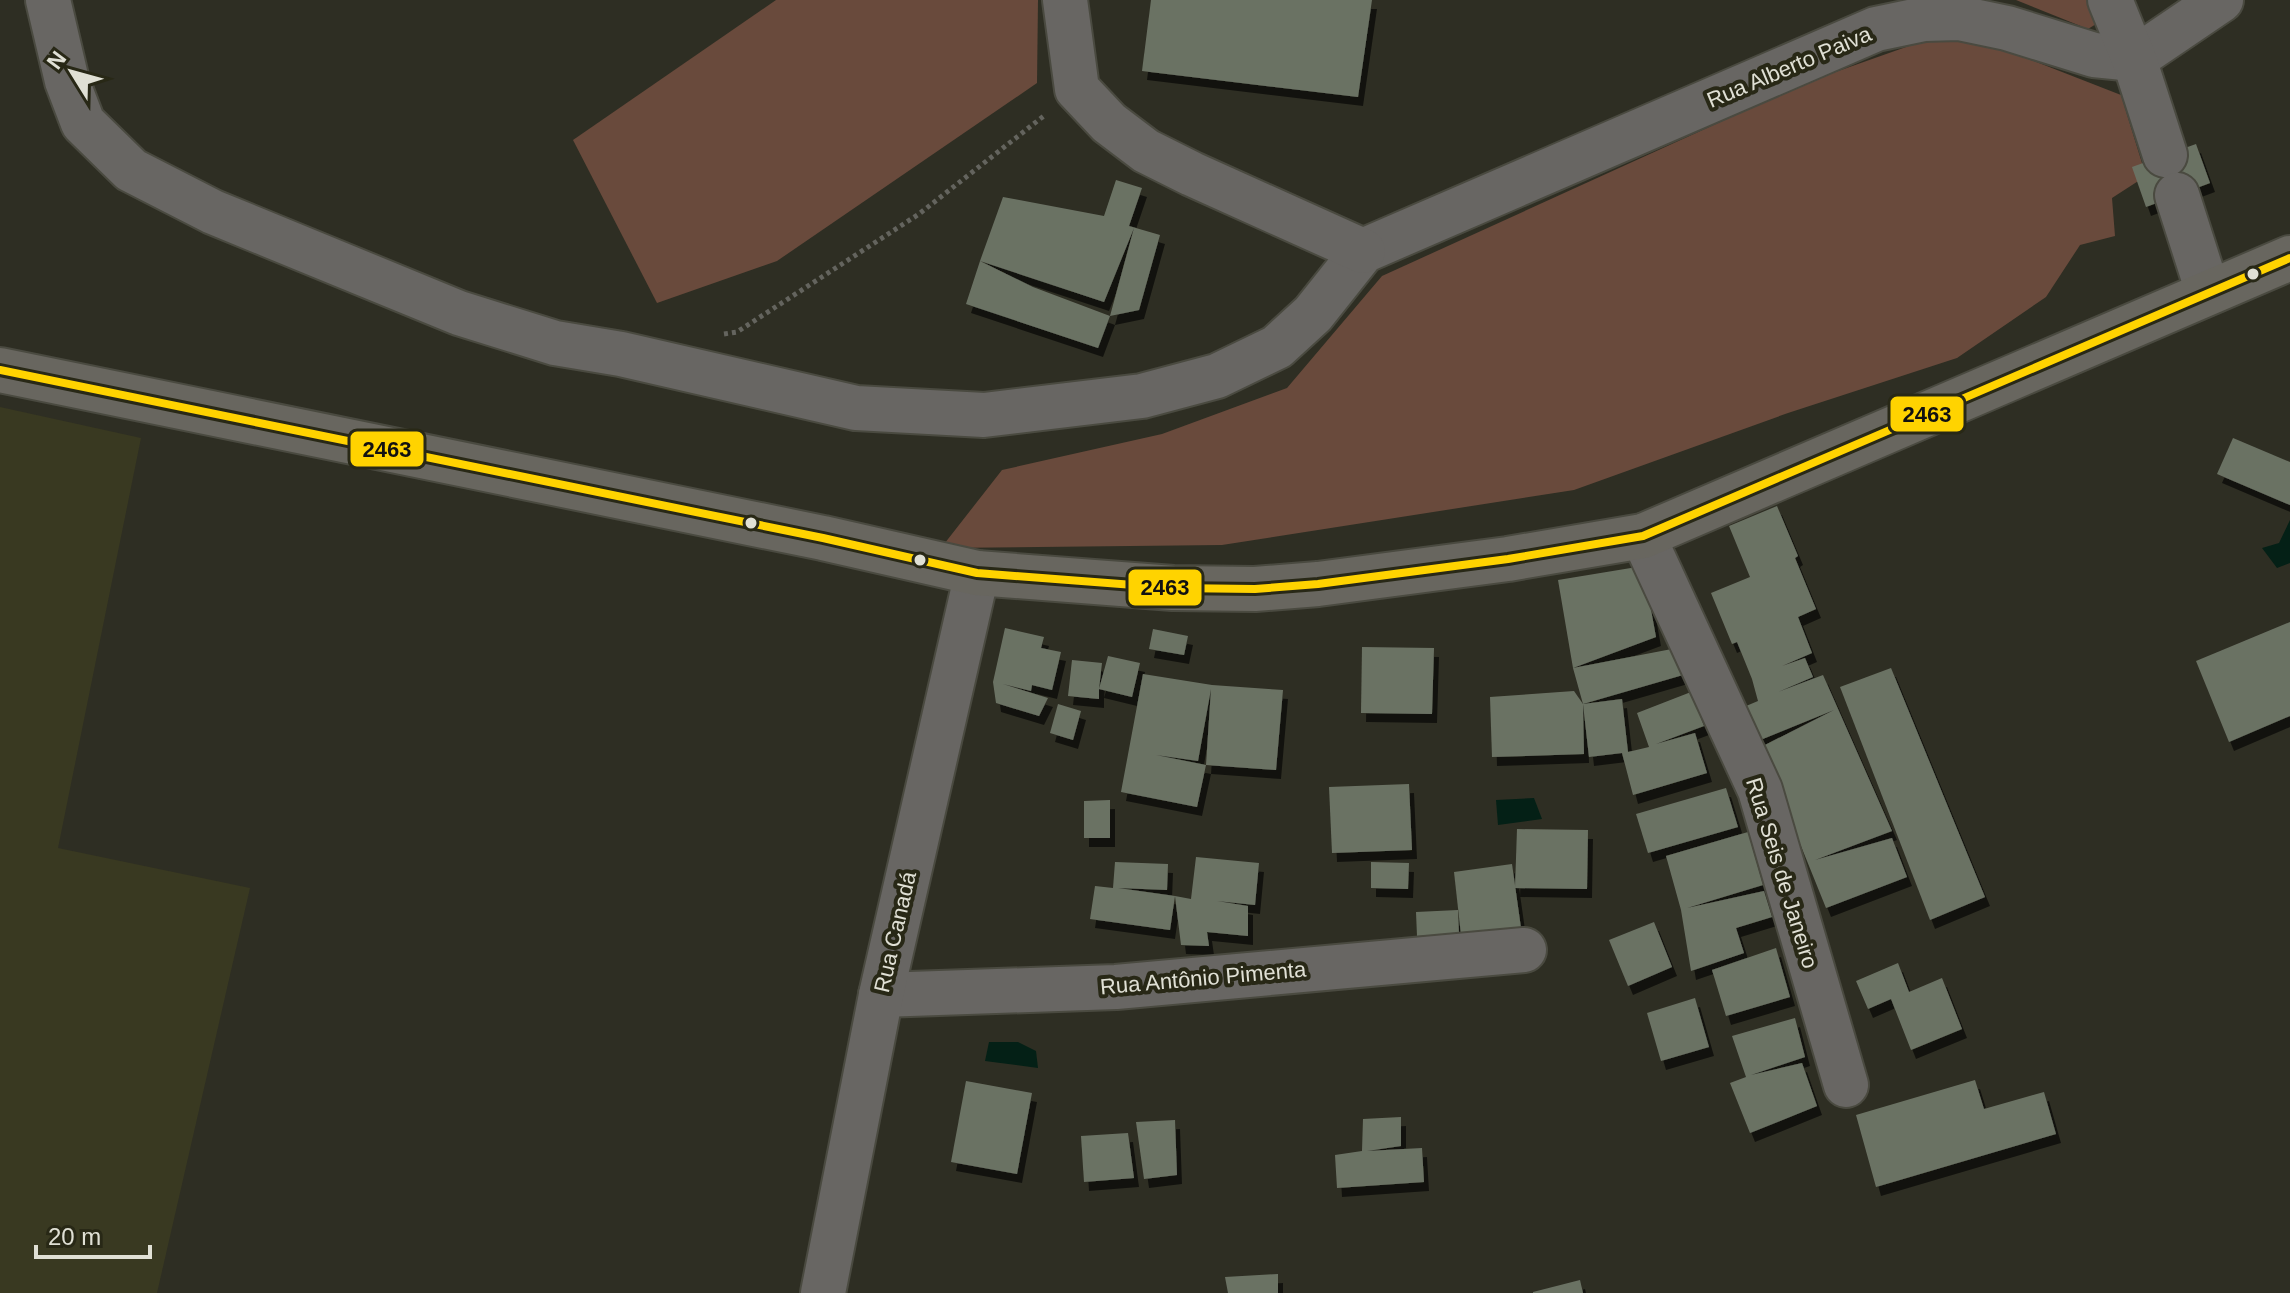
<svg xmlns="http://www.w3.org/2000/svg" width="2290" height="1293" font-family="Helvetica,sans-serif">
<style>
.built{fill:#393921}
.green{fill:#694a3c}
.water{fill:#042016}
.building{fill:#6b7264;filter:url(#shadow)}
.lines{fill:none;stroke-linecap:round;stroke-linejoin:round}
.minor-casing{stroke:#4a4a40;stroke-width:48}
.major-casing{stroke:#4a4a40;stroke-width:48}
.path{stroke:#64645e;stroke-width:5;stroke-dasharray:4 4;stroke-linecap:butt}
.minor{stroke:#686663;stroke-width:44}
.major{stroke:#68665f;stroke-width:44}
.bus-1-casing{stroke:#282816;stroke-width:14}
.bus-1{stroke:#ffd300;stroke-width:8}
.bus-dot{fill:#e0e0d5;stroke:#282816;stroke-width:3}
.labels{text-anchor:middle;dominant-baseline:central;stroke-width:8;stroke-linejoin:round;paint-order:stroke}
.street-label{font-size:22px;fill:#e0e0d5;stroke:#282816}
.line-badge{stroke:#282816;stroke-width:3}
.pale-badge-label{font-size:22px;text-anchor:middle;font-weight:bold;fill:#111}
</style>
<defs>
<filter id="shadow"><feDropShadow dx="5" dy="9" stdDeviation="0" flood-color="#0009"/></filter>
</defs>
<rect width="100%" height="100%" fill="#2e2e23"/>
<!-- built -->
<polygon class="built" points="0,407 141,438 58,848 250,888 157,1293 0,1293"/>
<!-- green -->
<g class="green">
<polygon points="776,0 1038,0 1037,83 777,261 657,303 573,140"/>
<polygon points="2016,0 2092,0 2101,21 2088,29"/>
<polygon points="1954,30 2121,95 2146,176 2112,198 2115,236 2080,245 2046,297 1957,358 1788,413 1574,490 1222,545 941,548 1002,470 1162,434 1287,388 1382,276 1810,81"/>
</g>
<!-- water -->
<g class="water">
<polygon points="2290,520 2290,563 2277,568 2262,548 2279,543"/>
<polygon points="1534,798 1542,819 1498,825 1496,800"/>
<polygon points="989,1042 1018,1042 1036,1051 1038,1068 985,1061"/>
</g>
<!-- building -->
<g class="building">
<polygon points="1151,0 1372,0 1358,97 1142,71"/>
<polygon points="2196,144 2210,183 2146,207 2132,167"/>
<polygon points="1116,180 1142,188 1129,226 1160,235 1139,310 1110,316 1134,228 1104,302 980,261 1033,287 1110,316 1098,348 966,304 980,261 1003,197 1104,216"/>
<polygon points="2233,438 2290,462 2290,505 2217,474"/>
<polygon points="1777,506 1798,556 1795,558 1816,609 1798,617 1812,653 1782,666 1805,658 1813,677 1778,692 1823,675 1892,831 1815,860 1892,838 1907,877 1826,908 1761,747 1834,710 1753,743 1739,709 1758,701 1752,679 1737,642 1732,644 1711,593 1750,577 1729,526"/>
<polygon points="1643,566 1656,637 1573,668 1677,648 1683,675 1583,704 1573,668 1558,580"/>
<polygon points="2290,622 2290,716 2229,742 2196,661"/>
<polygon points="1005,628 1044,637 1041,648 1061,652 1052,690 1032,685 1031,691 1003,684 1048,698 1039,716 996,703 993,682"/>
<polygon points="1153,629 1188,636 1184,655 1149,649"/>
<polygon points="1362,647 1434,648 1432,714 1361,713"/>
<polygon points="1108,656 1140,663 1132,697 1099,689 1099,699 1068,696 1072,660 1102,663 1099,689"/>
<polygon points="1891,668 1985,897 1930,920 1840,687"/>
<polygon points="1143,674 1212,685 1283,690 1276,770 1206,765 1211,689 1198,761 1156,755 1206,765 1197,807 1121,792"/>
<polygon points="1574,691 1583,704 1584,754 1492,757 1490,697"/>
<polygon points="1691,692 1704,726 1656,744 1695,733 1707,773 1633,795 1622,753 1589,757 1583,704 1622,699 1628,752 1649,747 1637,713"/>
<polygon points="1058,704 1081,711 1073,740 1050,733"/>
<polygon points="1409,784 1412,850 1332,853 1329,787"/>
<polygon points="1726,788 1738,827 1648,853 1636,814"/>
<polygon points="1110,800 1110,838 1084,838 1084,801"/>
<polygon points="1517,829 1588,830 1587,889 1515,888"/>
<polygon points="1748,832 1763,885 1687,908 1764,891 1772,917 1736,928 1744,953 1691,971 1681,910 1666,856"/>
<polygon points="1196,857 1259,863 1255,905 1217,901 1248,906 1248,936 1207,932 1209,946 1181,945 1175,896 1191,899"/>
<polygon points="1115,862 1168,864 1167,890 1118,888 1175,896 1170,930 1090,919 1095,886 1113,888"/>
<polygon points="1371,862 1409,863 1408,889 1371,888"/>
<polygon points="1512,864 1522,935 1462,944 1454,872"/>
<polygon points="1458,910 1459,934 1417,936 1416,912"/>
<polygon points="1654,922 1672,967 1628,986 1609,940"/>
<polygon points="1776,948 1790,997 1726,1016 1712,970"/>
<polygon points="1898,963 1909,992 1942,978 1962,1029 1911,1050 1891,999 1868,1009 1856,981"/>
<polygon points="1695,998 1709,1047 1661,1061 1647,1013"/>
<polygon points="1795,1018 1805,1057 1751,1075 1802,1063 1817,1106 1750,1133 1730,1083 1746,1077 1732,1036"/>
<polygon points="1975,1080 1984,1109 2044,1092 2056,1134 1876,1187 1856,1115"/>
<polygon points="966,1081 1032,1093 1017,1174 951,1162"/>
<polygon points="1401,1117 1401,1146 1367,1151 1422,1148 1424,1182 1337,1188 1335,1155 1362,1151 1363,1119"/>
<polygon points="1175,1120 1177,1175 1144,1179 1136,1122"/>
<polygon points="1128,1133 1134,1178 1084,1182 1081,1136"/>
<polygon points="1278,1274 1278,1293 1228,1293 1225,1277"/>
<polygon points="1580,1280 1583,1293 1533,1293 1533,1292"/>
</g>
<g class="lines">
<defs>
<g id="minor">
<polyline points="48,0 67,81 83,123 131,170 213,212 459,313 555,343 621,354 856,408 984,415 1142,396 1217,376 1277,347 1313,314 1363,251 1876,29 1924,19 1959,18 2007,28 2094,55 2134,59 2221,0"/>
<polyline points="1065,0 1077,89 1109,123 1146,151 1192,174 1363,251"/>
<polyline points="2110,0 2134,59 2165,155"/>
<polyline points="2177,195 2208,292"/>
<polyline points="1643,536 1760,790 1846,1085"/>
<polyline points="881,995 1116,987 1524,950"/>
<polyline points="823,1293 881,995 977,573"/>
</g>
<polyline id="major" points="0,370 823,538 977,573 1173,588 1255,589 1318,584 1508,559 1643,536 2290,258"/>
</defs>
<!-- minor casing -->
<use href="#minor" class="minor-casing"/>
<!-- major casing -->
<use href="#major" class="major-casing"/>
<!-- path -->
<polyline class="path" points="724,334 737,332 919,214 1045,115"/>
<!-- minor -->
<use href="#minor" class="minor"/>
<!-- major -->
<use href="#major" class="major"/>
<defs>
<polyline id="bus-1" points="0,370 823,538 977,573 1173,588 1255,589 1318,584 1508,559 1643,536 2290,258"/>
</defs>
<!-- bus-1 casing -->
<use href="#bus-1" class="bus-1-casing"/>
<!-- bus-1 -->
<use href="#bus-1" class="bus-1"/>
</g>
<!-- markers -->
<g class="bus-dot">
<circle cx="2253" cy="274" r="7"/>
<circle cx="751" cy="523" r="7"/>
<circle cx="920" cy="560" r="7"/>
</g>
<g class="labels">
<!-- street labels -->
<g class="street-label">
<text transform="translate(1789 67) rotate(-23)">Rua Alberto Paiva</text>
<text transform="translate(1782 873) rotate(73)">Rua Seis de Janeiro</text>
<text transform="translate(895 932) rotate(-77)">Rua Canadá</text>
<text transform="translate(1203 978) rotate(-5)">Rua Antônio Pimenta</text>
</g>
</g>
<g class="line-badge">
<rect x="1889" y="395" width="76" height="38" rx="8" fill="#ffd300"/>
<rect x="349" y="430" width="76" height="38" rx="8" fill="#ffd300"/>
<rect x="1127" y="568" width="76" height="39" rx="8" fill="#ffd300"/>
</g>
<g class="pale-badge-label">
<text x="1927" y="422">2463</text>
<text x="387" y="457">2463</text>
<text x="1165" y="595">2463</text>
</g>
<!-- north arrow -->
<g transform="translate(72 72) rotate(307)" stroke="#282816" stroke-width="6" paint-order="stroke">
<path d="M0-6L14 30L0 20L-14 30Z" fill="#e0e0d5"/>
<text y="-12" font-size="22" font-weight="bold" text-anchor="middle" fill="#e0e0d5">N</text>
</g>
<!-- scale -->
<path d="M36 1245v12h114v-12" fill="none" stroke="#e0e0d5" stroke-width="4"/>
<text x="48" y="1245" font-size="24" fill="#e0e0d5" stroke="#282816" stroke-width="6" paint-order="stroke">20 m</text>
</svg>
